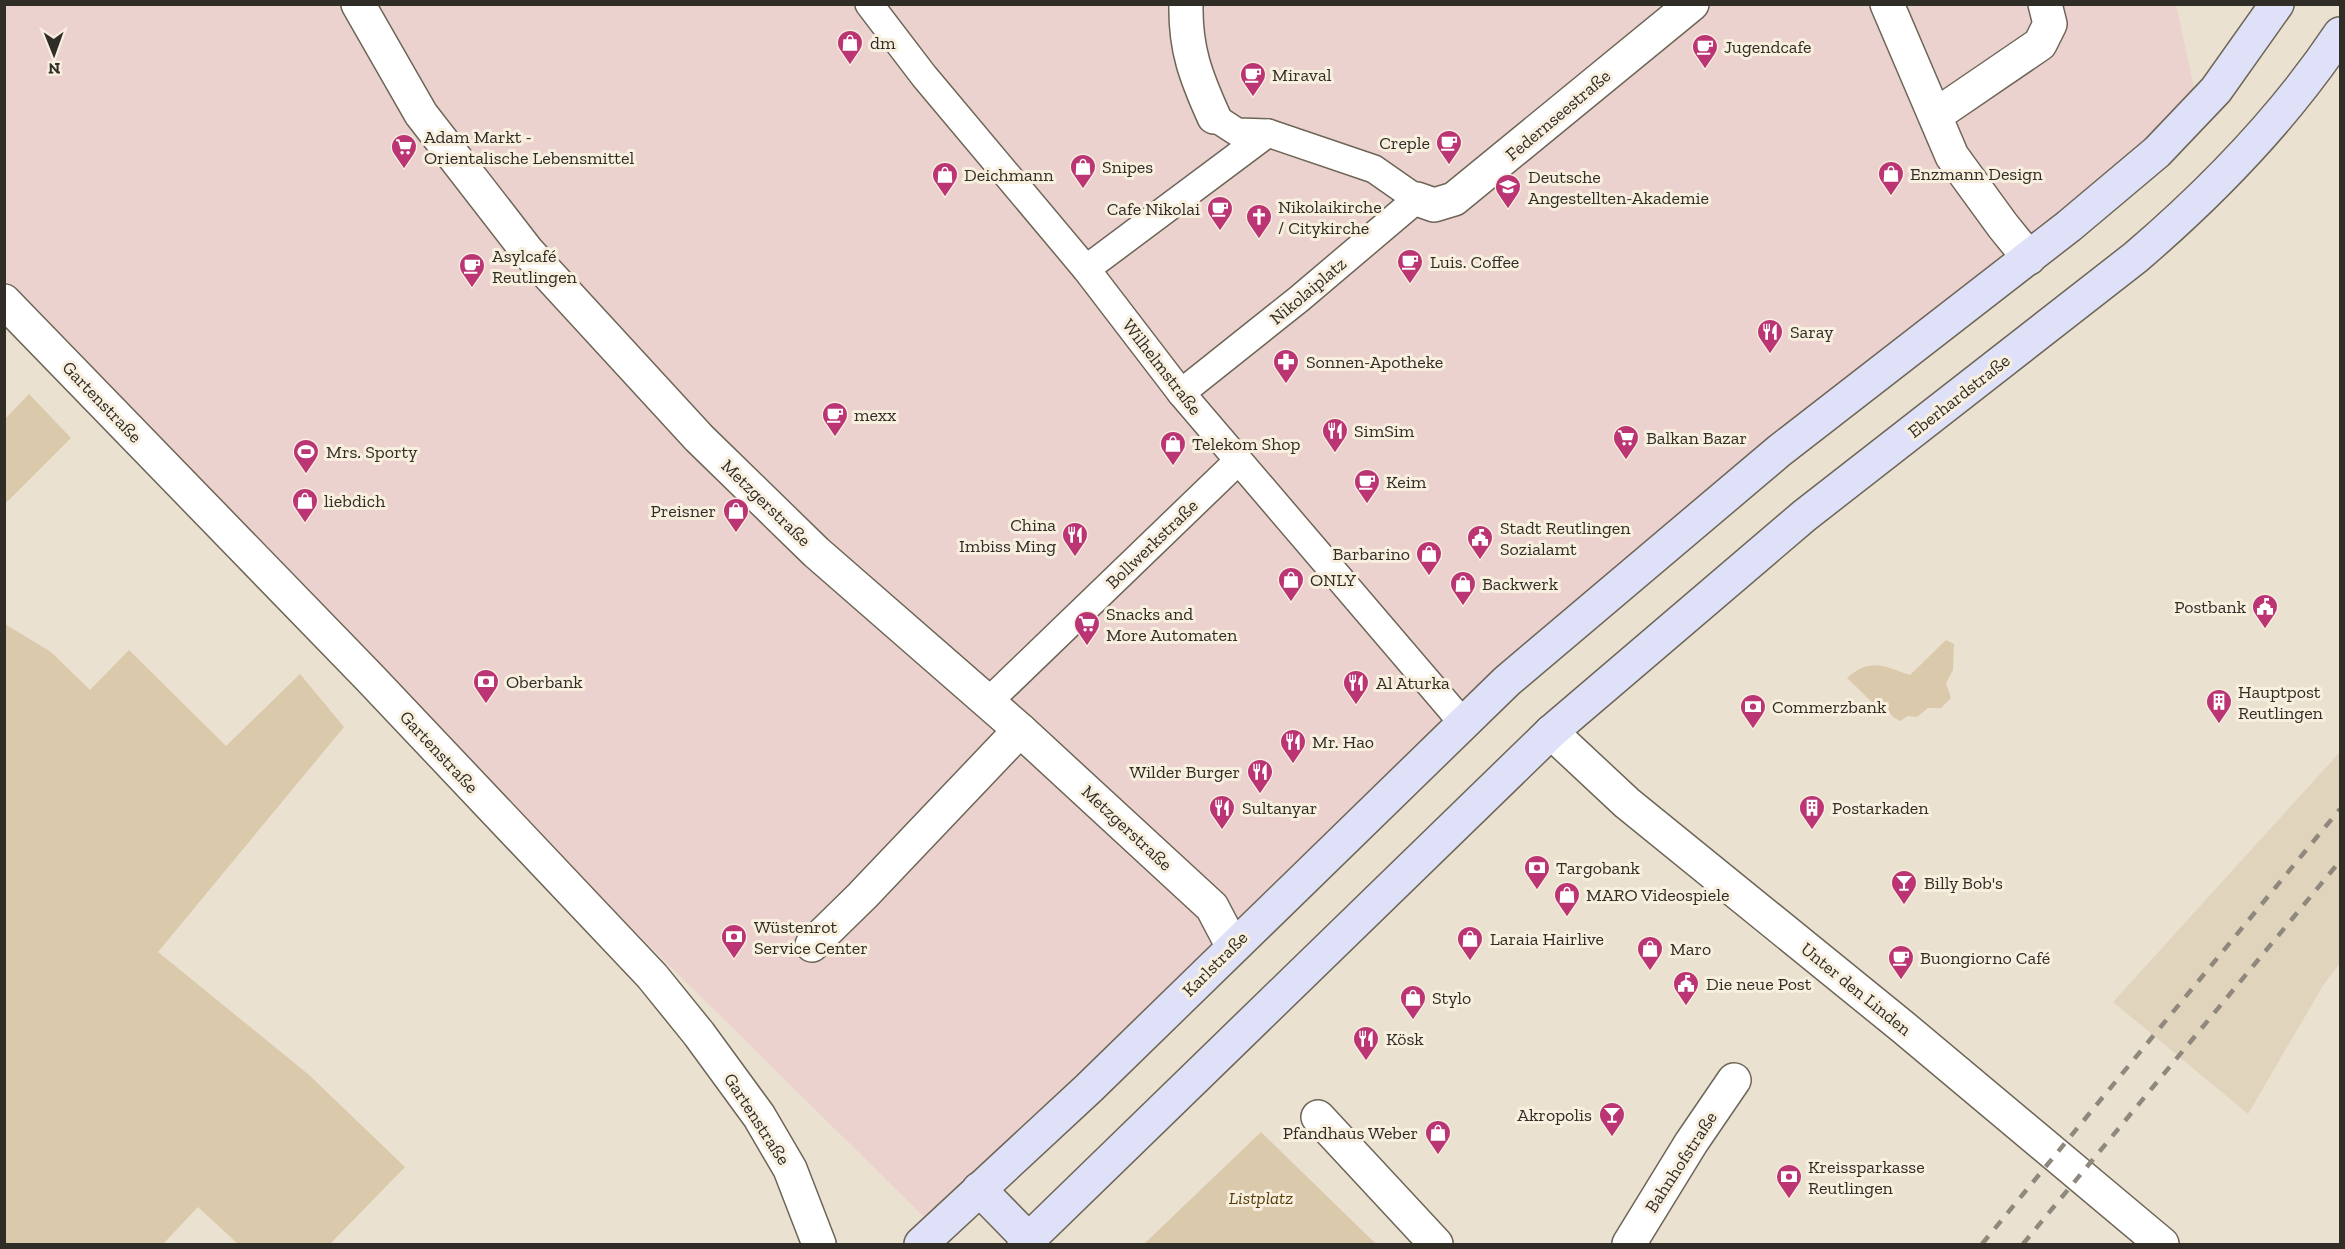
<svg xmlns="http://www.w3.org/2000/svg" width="2345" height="1249" font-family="'Zilla Slab',serif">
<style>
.commercial{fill:#ecd2cf}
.built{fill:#e1d4bd}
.green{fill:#dbc9ab}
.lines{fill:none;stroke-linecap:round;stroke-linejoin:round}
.pedestrian-casing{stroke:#6d6556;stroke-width:30}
.minor-casing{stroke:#6d6556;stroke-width:36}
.secondary-casing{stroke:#6d6556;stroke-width:36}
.pedestrian{stroke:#fff;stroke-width:27}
.minor{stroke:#fff;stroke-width:33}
.secondary{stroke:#dee1f7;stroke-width:33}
.rail{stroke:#8f887d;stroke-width:4.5;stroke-dasharray:10 10;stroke-linecap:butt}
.labels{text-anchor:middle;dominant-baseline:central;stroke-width:6;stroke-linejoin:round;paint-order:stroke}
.poi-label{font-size:18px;fill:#302c26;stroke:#f8efde;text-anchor:start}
.street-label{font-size:18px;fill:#302c26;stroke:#f8efde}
.park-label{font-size:18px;font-style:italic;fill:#553e0b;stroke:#f8efde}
</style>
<rect width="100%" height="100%" fill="#ebe1d1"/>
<!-- commercial -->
<polygon class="commercial" points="2176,4 2197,101 2134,164 1577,605 924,1217 292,593 5,294 5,5"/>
<!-- built -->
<polygon class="built" points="2340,752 2340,963 2324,984 2248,1114 2113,1002"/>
<!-- green -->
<g class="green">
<polygon points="29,394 71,438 5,504 5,419"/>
<polygon points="5,624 51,652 90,690 129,650 226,746 300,674 344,727 158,952 308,1074 405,1167 330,1244 238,1244 198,1207 163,1244 5,1244"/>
<path d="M1946,640l8,4 -1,26 -7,13 5,15 -10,10h-13l-11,9 -9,-1 -8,5 -7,-4 -5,-7 -14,-6 -27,-26c24,-21 36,-12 63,-3z"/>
<polygon points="1261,1132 1376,1244 1144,1244"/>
</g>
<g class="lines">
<defs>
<g id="pedestrian">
<polyline points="869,4 924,76 1086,269 1181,393 1463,723"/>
<polyline points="1086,269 1268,133"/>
<polyline points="1181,393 1299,299 1417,199 1374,169 1268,133 1237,132 1214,117"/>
<polyline points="987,703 1238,461"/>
</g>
<g id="minor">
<polyline points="358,4 421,114 528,252 699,438 816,552 1020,730 1212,907 1233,947"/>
<path d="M1186,4c-1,45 10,73 28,113"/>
<polyline points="1887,4 1952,156 2003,226 2029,258"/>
<polyline points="1936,115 2040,44 2050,24 2045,4"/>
<polyline points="1417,199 1434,205 1454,199 1692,4"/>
<polyline points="4,301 369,677 652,976 699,1034 759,1116 790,1169 819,1244"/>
<polyline points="1551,732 1627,803 1903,1027 2162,1244"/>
<polyline points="812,945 862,896 1020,730"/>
<polyline points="1318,1117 1436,1244"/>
<polyline points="1629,1244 1691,1143 1734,1080"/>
</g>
<g id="secondary">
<polyline points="979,1189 1029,1240"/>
<polyline points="921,1244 1089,1088 1507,681 1779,451 2069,226 2157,152 2216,90 2277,4"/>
<path d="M1024,1244l527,-512 253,-216 332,-259c77,-66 148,-139 204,-223"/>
</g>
</defs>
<!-- pedestrian casing -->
<use href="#pedestrian" class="pedestrian-casing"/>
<!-- minor casing -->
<use href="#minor" class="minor-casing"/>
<!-- secondary casing -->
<use href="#secondary" class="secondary-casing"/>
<!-- pedestrian -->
<use href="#pedestrian" class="pedestrian"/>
<!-- minor -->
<use href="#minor" class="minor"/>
<!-- secondary -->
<use href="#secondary" class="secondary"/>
<!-- rail -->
<g class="rail">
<polyline points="1982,1244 2340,809"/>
<polyline points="2023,1244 2340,861"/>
</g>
</g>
<!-- icons -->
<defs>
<symbol id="shop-pin" viewBox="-11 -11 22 30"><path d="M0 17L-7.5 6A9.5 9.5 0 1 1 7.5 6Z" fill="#bb3473" stroke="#f8efde"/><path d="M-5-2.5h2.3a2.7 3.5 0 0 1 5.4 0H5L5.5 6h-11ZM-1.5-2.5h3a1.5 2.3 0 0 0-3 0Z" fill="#fff"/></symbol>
<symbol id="cafe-pin" viewBox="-11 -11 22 30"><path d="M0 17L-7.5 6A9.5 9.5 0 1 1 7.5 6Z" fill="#bb3473" stroke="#f8efde"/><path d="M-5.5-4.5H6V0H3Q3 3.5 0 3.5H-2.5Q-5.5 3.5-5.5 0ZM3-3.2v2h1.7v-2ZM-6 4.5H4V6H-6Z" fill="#fff"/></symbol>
<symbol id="supermarket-pin" viewBox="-11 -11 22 30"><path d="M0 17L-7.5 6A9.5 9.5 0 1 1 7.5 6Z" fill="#bb3473" stroke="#f8efde"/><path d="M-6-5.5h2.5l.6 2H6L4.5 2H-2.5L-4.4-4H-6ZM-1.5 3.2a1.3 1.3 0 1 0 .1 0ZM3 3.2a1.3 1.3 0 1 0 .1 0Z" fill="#fff"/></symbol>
<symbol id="university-pin" viewBox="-11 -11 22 30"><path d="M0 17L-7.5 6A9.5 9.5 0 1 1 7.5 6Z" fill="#bb3473" stroke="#f8efde"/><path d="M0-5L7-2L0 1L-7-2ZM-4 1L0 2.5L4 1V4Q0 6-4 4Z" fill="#fff"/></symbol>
<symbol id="church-pin" viewBox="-11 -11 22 30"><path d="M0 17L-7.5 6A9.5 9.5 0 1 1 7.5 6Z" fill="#bb3473" stroke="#f8efde"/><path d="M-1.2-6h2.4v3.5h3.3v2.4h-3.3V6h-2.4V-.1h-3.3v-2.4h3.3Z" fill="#fff"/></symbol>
<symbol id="restaurant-pin" viewBox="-11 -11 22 30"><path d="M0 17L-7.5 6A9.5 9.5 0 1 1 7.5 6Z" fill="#bb3473" stroke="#f8efde"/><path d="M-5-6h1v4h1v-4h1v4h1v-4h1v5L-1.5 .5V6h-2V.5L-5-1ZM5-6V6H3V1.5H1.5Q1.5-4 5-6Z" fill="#fff"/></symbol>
<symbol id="pharmacy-pin" viewBox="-11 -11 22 30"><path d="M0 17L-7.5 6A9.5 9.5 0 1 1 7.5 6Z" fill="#bb3473" stroke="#f8efde"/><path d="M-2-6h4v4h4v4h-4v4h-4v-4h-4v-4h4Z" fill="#fff"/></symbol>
<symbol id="stadium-pin" viewBox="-11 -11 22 30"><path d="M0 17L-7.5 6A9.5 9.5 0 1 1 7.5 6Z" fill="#bb3473" stroke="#f8efde"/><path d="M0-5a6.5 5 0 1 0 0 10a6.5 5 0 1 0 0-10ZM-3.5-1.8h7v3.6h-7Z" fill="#fff"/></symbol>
<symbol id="civic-pin" viewBox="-11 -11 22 30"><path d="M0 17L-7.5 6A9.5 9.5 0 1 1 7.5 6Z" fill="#bb3473" stroke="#f8efde"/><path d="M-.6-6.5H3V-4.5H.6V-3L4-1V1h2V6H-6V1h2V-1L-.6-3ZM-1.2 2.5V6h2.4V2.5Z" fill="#fff"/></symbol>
<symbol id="bank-pin" viewBox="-11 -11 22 30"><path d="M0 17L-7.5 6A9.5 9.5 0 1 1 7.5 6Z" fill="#bb3473" stroke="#f8efde"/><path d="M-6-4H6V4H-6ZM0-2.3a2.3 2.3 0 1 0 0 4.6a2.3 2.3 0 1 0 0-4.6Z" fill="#fff"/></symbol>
<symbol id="building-pin" viewBox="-11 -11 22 30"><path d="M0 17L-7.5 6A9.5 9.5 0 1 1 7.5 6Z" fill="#bb3473" stroke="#f8efde"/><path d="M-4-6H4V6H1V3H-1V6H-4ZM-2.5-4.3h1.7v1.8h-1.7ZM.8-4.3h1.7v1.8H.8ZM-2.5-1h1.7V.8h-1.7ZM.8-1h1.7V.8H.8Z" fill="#fff"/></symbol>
<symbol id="bar-pin" viewBox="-11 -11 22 30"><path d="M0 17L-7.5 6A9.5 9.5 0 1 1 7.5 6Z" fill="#bb3473" stroke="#f8efde"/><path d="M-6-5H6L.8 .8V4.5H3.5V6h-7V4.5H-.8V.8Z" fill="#fff"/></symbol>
</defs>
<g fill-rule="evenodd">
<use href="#shop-pin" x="835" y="28" width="30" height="40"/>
<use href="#cafe-pin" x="1690" y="32" width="30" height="40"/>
<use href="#cafe-pin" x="1238" y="60" width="30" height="40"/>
<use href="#cafe-pin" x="1434" y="128" width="30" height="40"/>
<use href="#supermarket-pin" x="389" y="132" width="30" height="40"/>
<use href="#shop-pin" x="1068" y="152" width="30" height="40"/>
<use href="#shop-pin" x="1876" y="159" width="30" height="40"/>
<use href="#shop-pin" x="930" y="160" width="30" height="40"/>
<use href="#university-pin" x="1493" y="172" width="30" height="40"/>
<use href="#cafe-pin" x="1205" y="194" width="30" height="40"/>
<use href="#church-pin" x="1244" y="202" width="30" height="40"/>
<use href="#cafe-pin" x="1395" y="247" width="30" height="40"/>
<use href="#cafe-pin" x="457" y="251" width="30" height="40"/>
<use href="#restaurant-pin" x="1755" y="317" width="30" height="40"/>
<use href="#pharmacy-pin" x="1271" y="347" width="30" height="40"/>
<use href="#cafe-pin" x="820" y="400" width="30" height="40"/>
<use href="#restaurant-pin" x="1320" y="416" width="30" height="40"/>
<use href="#supermarket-pin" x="1611" y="423" width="30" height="40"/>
<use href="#shop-pin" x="1158" y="429" width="30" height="40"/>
<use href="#stadium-pin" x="291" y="437" width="30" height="40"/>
<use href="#cafe-pin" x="1352" y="467" width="30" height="40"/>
<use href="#shop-pin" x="290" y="486" width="30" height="40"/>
<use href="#shop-pin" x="721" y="496" width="30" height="40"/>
<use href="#restaurant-pin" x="1060" y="520" width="30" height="40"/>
<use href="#civic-pin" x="1465" y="523" width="30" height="40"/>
<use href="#shop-pin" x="1414" y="539" width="30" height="40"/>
<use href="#shop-pin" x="1276" y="565" width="30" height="40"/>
<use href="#shop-pin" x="1448" y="569" width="30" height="40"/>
<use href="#civic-pin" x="2250" y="592" width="30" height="40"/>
<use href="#supermarket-pin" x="1072" y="609" width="30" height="40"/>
<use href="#bank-pin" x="471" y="667" width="30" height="40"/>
<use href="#restaurant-pin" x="1341" y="668" width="30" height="40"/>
<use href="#building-pin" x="2204" y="687" width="30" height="40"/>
<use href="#bank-pin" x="1738" y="692" width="30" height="40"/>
<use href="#restaurant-pin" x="1278" y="727" width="30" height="40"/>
<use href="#restaurant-pin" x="1245" y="757" width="30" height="40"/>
<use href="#restaurant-pin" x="1207" y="793" width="30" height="40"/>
<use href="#building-pin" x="1797" y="793" width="30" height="40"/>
<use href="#bank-pin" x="1522" y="853" width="30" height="40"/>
<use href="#bar-pin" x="1889" y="868" width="30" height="40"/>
<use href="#shop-pin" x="1552" y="880" width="30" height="40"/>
<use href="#bank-pin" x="719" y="922" width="30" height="40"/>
<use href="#shop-pin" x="1455" y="924" width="30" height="40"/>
<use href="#shop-pin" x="1635" y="934" width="30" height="40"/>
<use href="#cafe-pin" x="1886" y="943" width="30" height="40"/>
<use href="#civic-pin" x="1671" y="969" width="30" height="40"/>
<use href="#shop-pin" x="1398" y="983" width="30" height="40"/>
<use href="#restaurant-pin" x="1351" y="1024" width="30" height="40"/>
<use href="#bar-pin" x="1597" y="1100" width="30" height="40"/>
<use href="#shop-pin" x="1423" y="1118" width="30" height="40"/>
<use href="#bank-pin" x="1774" y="1162" width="30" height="40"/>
</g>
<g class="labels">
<!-- poi labels -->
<g class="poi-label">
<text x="870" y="43">dm</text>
<text x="1724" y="47">Jugendcafe</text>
<text x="1272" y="75">Miraval</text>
<text x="424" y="137">Adam Markt -<tspan x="424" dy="21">Orientalische Lebensmittel</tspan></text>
<text x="1430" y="143" text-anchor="end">Creple</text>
<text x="1102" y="167">Snipes</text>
<text x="1910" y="174">Enzmann Design</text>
<text x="964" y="175">Deichmann</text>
<text x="1528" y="177">Deutsche<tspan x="1528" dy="21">Angestellten-Akademie</tspan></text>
<text x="1278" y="207">Nikolaikirche<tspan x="1278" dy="21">/ Citykirche</tspan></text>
<text x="1200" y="209" text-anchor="end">Cafe Nikolai</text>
<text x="492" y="256">Asylcafé<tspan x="492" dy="21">Reutlingen</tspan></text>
<text x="1430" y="262">Luis. Coffee</text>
<text x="1790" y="332">Saray</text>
<text x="1306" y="362">Sonnen-Apotheke</text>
<text x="854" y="415">mexx</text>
<text x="1354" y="431">SimSim</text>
<text x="1646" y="438">Balkan Bazar</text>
<text x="1192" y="444">Telekom Shop</text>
<text x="326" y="452">Mrs. Sporty</text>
<text x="1386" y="482">Keim</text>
<text x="324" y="501">liebdich</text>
<text x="716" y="511" text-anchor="end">Preisner</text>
<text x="1056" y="525" text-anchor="end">China<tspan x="1056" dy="21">Imbiss Ming</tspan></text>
<text x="1500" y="528">Stadt Reutlingen<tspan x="1500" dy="21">Sozialamt</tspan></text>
<text x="1410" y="554" text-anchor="end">Barbarino</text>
<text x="1310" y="580">ONLY</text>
<text x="1482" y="584">Backwerk</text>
<text x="2246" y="607" text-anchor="end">Postbank</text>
<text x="1106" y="614">Snacks and<tspan x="1106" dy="21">More Automaten</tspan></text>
<text x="506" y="682">Oberbank</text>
<text x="1376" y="683">Al Aturka</text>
<text x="2238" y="692">Hauptpost<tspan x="2238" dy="21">Reutlingen</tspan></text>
<text x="1772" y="707">Commerzbank</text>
<text x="1312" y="742">Mr. Hao</text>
<text x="1240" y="772" text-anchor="end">Wilder Burger</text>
<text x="1242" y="808">Sultanyar</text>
<text x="1832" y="808">Postarkaden</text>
<text x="1556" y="868">Targobank</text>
<text x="1924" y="883">Billy Bob's</text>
<text x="1586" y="895">MARO Videospiele</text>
<text x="754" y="927">Wüstenrot<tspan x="754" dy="21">Service Center</tspan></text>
<text x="1490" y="939">Laraia Hairlive</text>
<text x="1670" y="949">Maro</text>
<text x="1920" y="958">Buongiorno Café</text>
<text x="1706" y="984">Die neue Post</text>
<text x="1432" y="998">Stylo</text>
<text x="1386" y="1039">Kösk</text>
<text x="1592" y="1115" text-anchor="end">Akropolis</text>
<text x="1418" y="1133" text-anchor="end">Pfandhaus Weber</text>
<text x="1808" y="1167">Kreissparkasse<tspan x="1808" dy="21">Reutlingen</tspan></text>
</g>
<!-- street labels -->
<g class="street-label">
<text transform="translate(1558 115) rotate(-40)">Federnseestraße</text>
<text transform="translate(1308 291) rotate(-40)">Nikolaiplatz</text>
<text transform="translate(1162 367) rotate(52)">Wilhelmstraße</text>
<text transform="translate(1959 396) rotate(-38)">Eberhardstraße</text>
<text transform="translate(102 402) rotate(46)">Gartenstraße</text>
<text transform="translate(766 503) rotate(44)">Metzgerstraße</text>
<text transform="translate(1152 544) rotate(-44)">Bollwerkstraße</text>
<text transform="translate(439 752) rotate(47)">Gartenstraße</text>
<text transform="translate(1127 828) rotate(43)">Metzgerstraße</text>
<text transform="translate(1215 964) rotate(-45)">Karlstraße</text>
<text transform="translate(1856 989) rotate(39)">Unter den Linden</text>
<text transform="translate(757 1119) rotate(57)">Gartenstraße</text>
<text transform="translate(1681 1162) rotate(-57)">Bahnhofstraße</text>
</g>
<!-- park labels -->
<g class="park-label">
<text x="1261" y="1198">Listplatz</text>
</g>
</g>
<!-- border -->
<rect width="2345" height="1249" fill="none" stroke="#302c26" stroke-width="12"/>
<!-- north arrow -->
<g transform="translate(54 54) rotate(179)" stroke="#f8efde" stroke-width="4.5" paint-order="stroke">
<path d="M0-4.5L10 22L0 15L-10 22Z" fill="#302c26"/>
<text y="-9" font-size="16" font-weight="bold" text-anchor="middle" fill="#302c26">N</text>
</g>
</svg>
